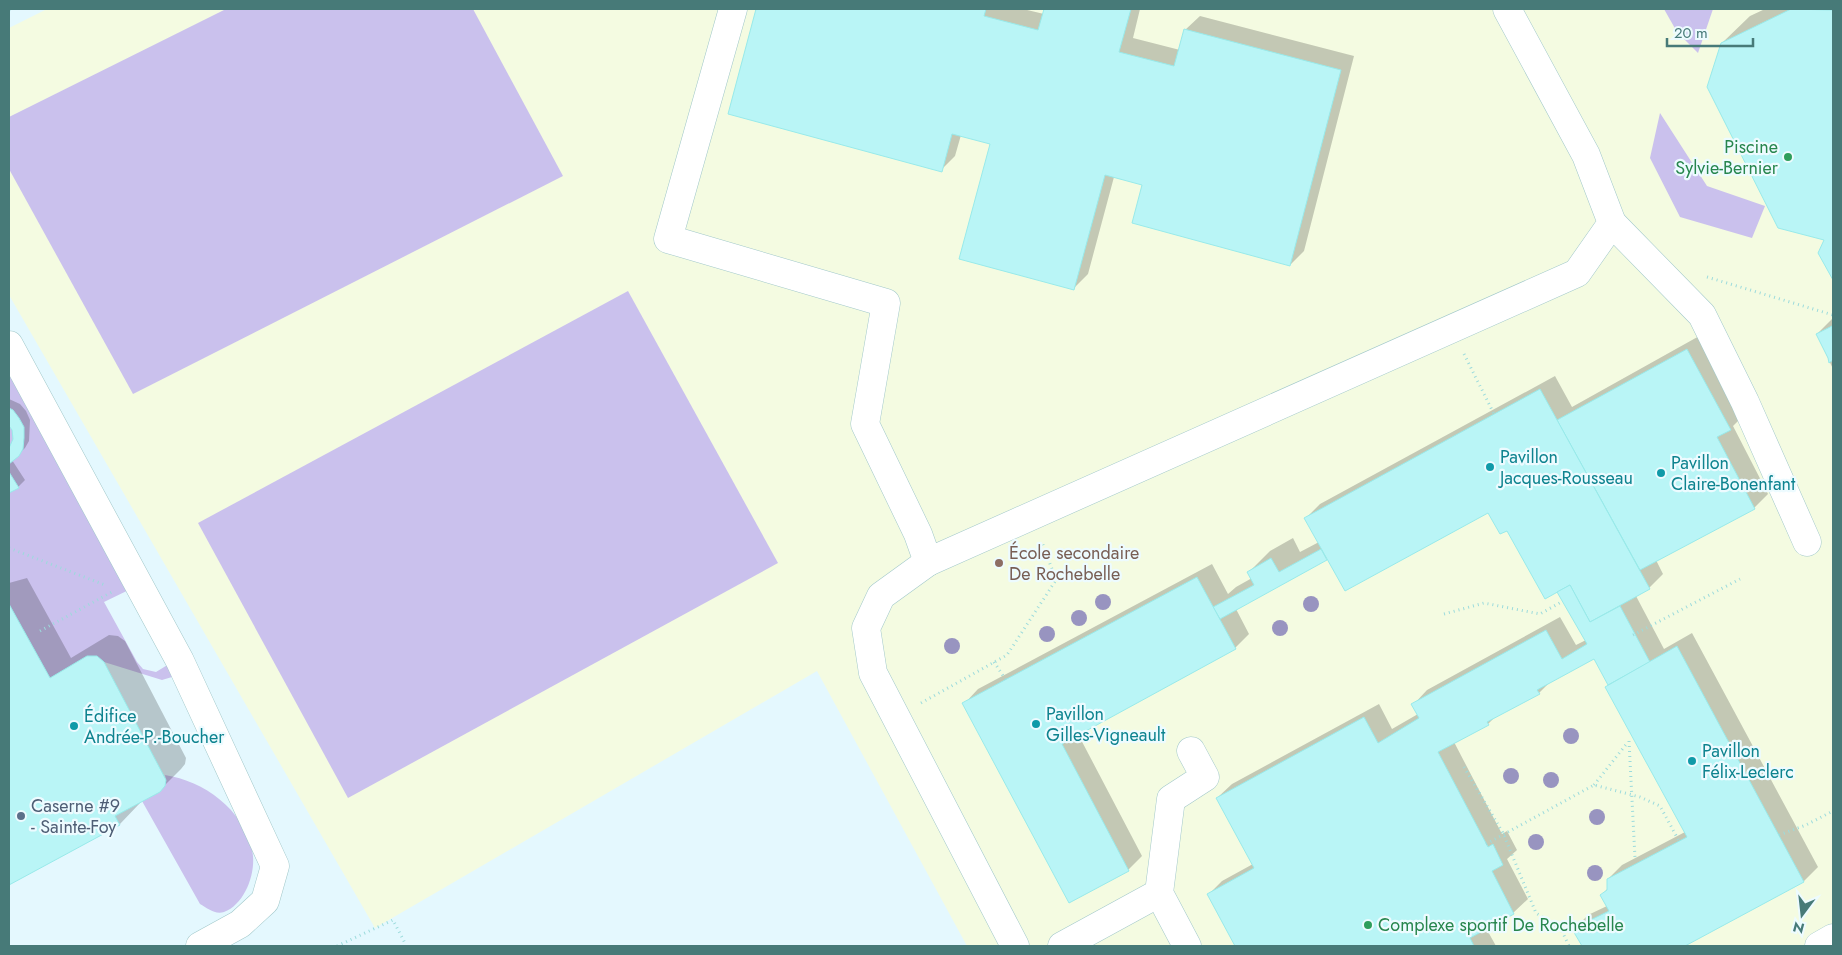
<svg xmlns="http://www.w3.org/2000/svg" width="1842" height="955" font-family="Jost,sans-serif">
<style>
.education{fill:#f4fbe1}
.green{fill:#cac1ed}
.shadow{fill:#0003}
.building{fill:#b9f5f6;stroke:#98eaea}
.lines{fill:none;stroke-linecap:round;stroke-linejoin:round}
.minor-casing{stroke:#a1c8ca;stroke-width:29}
.path{stroke:#9cdbdc;stroke-width:3;stroke-dasharray:1 4;stroke-linecap:butt}
.minor{stroke:#fff;stroke-width:28}
.tree{fill:#9894c0}
.leisure-dot{fill:#2e9e5b;stroke:#edfbff;stroke-width:2}
.culture-dot{fill:#0f9aa8;stroke:#edfbff;stroke-width:2}
.education-dot{fill:#8d6e63;stroke:#edfbff;stroke-width:2}
.service-dot{fill:#5c6f8a;stroke:#edfbff;stroke-width:2}
.labels{text-anchor:middle;dominant-baseline:central;stroke-width:4.5;stroke-linejoin:round;paint-order:stroke}
.leisure-label{font-size:18px;fill:#27864d;stroke:#edfbff;text-anchor:end}
.culture-label{font-size:18px;fill:#0d838f;stroke:#edfbff;text-anchor:start}
.education-label{font-size:18px;fill:#785e54;stroke:#edfbff;text-anchor:start}
.service-label{font-size:18px;fill:#4e5e75;stroke:#edfbff;text-anchor:start}
</style>
<rect width="100%" height="100%" fill="#e4f8fe"/>
<!-- education -->
<polygon class="education" points="47,9 1833,9 1833,946 967,946 817,671 375,928 9,295 9,28"/>
<!-- green -->
<g class="green">
<polygon points="226,9 473,9 563,176 133,394 9,169 9,117"/>
<polygon points="1664,9 1713,9 1698,53 1677,32"/>
<polygon points="1660,113 1707,186 1765,206 1752,238 1680,217 1650,158"/>
<polygon points="628,291 778,563 348,798 198,523"/>
<polygon points="9,363 139,585 104,602 137,662 143,669 156,672 174,661 175,668 172,677 162,680 104,662 97,656 88,656 50,678 9,604"/>
<path d="M165,775c39,6 78,34 87,75 5,20 -6,54 -28,62 -9,3 -17,-4 -24,-8l-58,-103 23,-15 1,-6z"/>
</g>
<!-- shadow -->
<g class="shadow">
<polygon points="758,9 1023,9 1044,14 1045,9 1140,9 1133,38 1180,50 1185,30 1200,16 1354,56 1304,251 1290,265 1144,184 1114,177 1088,274 1074,288 991,143 961,135 955,156 941,170 729,113"/>
<polygon points="1765,9 1833,9 1833,278 1820,253 1826,240 1722,43 1750,16"/>
<polygon points="1833,318 1833,369 1817,334"/>
<polygon points="1701,335 1744,415 1733,426 1768,494 1754,508 1656,560 1663,574 1649,588 1636,596 1664,649 1692,633 1818,867 1804,881 1683,946 1583,946 1574,929 1588,915 1607,906 1602,895 1608,888 1608,879 1622,865 1685,832 1595,658 1551,681 1539,693 1497,715 1488,724 1454,742 1502,834 1507,831 1517,850 1507,859 1528,899 1513,913 1486,928 1496,946 1236,946 1208,895 1222,881 1253,864 1217,798 1232,784 1379,704 1392,729 1418,714 1413,705 1427,690 1560,617 1576,645 1586,640 1558,590 1507,529 1488,511 1328,557 1236,609 1249,634 1235,648 1078,734 1142,856 1128,870 964,704 978,689 1212,564 1228,594 1236,587 1252,578 1249,572 1270,551 1293,538 1300,552 1319,542 1306,518 1320,504 1555,376 1572,407"/>
<polygon points="9,399 20,404 26,411 30,420 29,441 25,448 12,460 25,480 18,487 10,491 9,447 12,445 14,439 13,430 9,424"/>
<polygon points="27,578 71,658 109,635 118,636 125,641 186,758 185,764 181,769 159,791 139,802 140,803 120,824 9,883 9,583"/>
</g>
<!-- building -->
<g class="building">
<polygon points="756,9 986,9 984,16 1038,30 1044,9 1131,9 1119,52 1174,66 1184,29 1341,70 1290,266 1132,223 1142,185 1105,175 1074,290 959,259 990,144 952,134 942,172 728,114"/>
<polygon points="1791,9 1833,10 1833,280 1818,253 1824,240 1778,228 1707,87 1721,43"/>
<polygon points="1832,326 1833,360 1829,363 1828,358 1816,334"/>
<polygon points="1687,349 1731,430 1717,437 1755,509 1640,570 1557,420"/>
<polygon points="1540,389 1650,589 1590,622 1570,585 1545,599 1507,531 1500,534 1488,513 1345,591 1304,518"/>
<polygon points="9,408 13,410 19,418 24,427 24,438 23,449 19,456 9,464 9,448 13,439 12,430 9,426"/>
<polygon points="9,472 19,488 9,493"/>
<polygon points="1321,549 1327,560 1220,619 1213,607 1254,585 1247,572 1271,558 1279,572"/>
<polygon points="1197,577 1236,649 1062,744 1129,871 1069,903 962,703"/>
<polygon points="1570,585 1590,622 1620,606 1650,662 1608,685 1594,659 1537,690 1540,694 1487,722 1489,725 1438,752 1488,847 1493,844 1503,865 1492,871 1514,914 1470,938 1474,946 1235,946 1207,894 1254,868 1216,798 1364,717 1378,743 1419,718 1411,704 1546,630 1562,659 1587,644 1557,592"/>
<polygon points="9,604 50,678 87,656 97,656 104,662 166,780 165,786 160,792 115,816 120,825 9,885"/>
<polygon points="1677,646 1804,882 1685,946 1582,946 1572,929 1609,911 1600,895 1607,890 1607,879 1687,837 1605,687"/>
</g>
<g class="lines">
<defs>
<g id="minor">
<polyline points="733,9 668,239 886,303 865,424 918,534 928,562 881,596 866,628 873,673 1015,946"/>
<polyline points="1612,223 1702,315 1745,402 1807,542"/>
<polyline points="9,345 180,661 275,866 265,901 240,924 200,946"/>
<polyline points="928,562 1577,273 1612,223 1586,155 1507,9"/>
<polyline points="1062,946 1159,893"/>
<polyline points="1187,946 1159,893 1171,799 1205,777 1191,751"/>
<polyline points="1819,946 1833,938"/>
</g>
</defs>
<!-- minor casing -->
<use href="#minor" class="minor-casing"/>
<!-- path -->
<g class="path">
<polyline points="9,10 11,9"/>
<polyline points="1707,277 1833,315"/>
<polyline points="1464,354 1494,414"/>
<polyline points="9,548 105,585"/>
<polyline points="1444,614 1484,603 1540,614 1563,601"/>
<polyline points="40,631 112,592"/>
<polyline points="1633,635 1740,579"/>
<polyline points="994,662 1006,680"/>
<polyline points="921,703 1007,655 1056,580 1042,542"/>
<polyline points="1629,741 1635,858"/>
<polyline points="1464,767 1503,833 1536,913 1561,929 1569,946"/>
<polyline points="1594,785 1628,742"/>
<polyline points="1779,835 1806,825 1833,811"/>
<polyline points="1486,844 1594,785 1640,797 1660,806 1679,841"/>
<polyline points="337,946 393,920 406,945"/>
</g>
<!-- minor -->
<use href="#minor" class="minor"/>
</g>
<!-- trees -->
<g class="tree">
<circle cx="1103" cy="602" r="8"/>
<circle cx="1311" cy="604" r="8"/>
<circle cx="1079" cy="618" r="8"/>
<circle cx="1280" cy="628" r="8"/>
<circle cx="1047" cy="634" r="8"/>
<circle cx="952" cy="646" r="8"/>
<circle cx="1571" cy="736" r="8"/>
<circle cx="1511" cy="776" r="8"/>
<circle cx="1551" cy="780" r="8"/>
<circle cx="1597" cy="817" r="8"/>
<circle cx="1536" cy="842" r="8"/>
<circle cx="1595" cy="873" r="8"/>
</g>
<!-- markers -->
<g class="leisure-dot">
<circle cx="1788" cy="157" r="5"/>
<circle cx="1368" cy="925" r="5"/>
</g>
<g class="culture-dot">
<circle cx="1490" cy="467" r="5"/>
<circle cx="1661" cy="473" r="5"/>
<circle cx="1036" cy="724" r="5"/>
<circle cx="74" cy="726" r="5"/>
<circle cx="1692" cy="761" r="5"/>
</g>
<circle class="education-dot" cx="999" cy="563" r="5"/>
<circle class="service-dot" cx="21" cy="816" r="5"/>
<g class="labels">
<!-- leisure labels -->
<g class="leisure-label">
<text x="1778" y="147">Piscine<tspan x="1778" dy="21">Sylvie-Bernier</tspan></text>
<text x="1378" y="925" text-anchor="start">Complexe sportif De Rochebelle</text>
</g>
<!-- culture labels -->
<g class="culture-label">
<text x="1500" y="457">Pavillon<tspan x="1500" dy="21">Jacques-Rousseau</tspan></text>
<text x="1671" y="463">Pavillon<tspan x="1671" dy="21">Claire-Bonenfant</tspan></text>
<text x="1046" y="714">Pavillon<tspan x="1046" dy="21">Gilles-Vigneault</tspan></text>
<text x="84" y="716">Édifice<tspan x="84" dy="21">Andrée-P.-Boucher</tspan></text>
<text x="1702" y="751">Pavillon<tspan x="1702" dy="21">Félix-Leclerc</tspan></text>
</g>
<!-- education labels -->
<g class="education-label">
<text x="1009" y="553">École secondaire<tspan x="1009" dy="21">De Rochebelle</tspan></text>
</g>
<!-- service labels -->
<g class="service-label">
<text x="31" y="806">Caserne #9<tspan x="31" dy="21">- Sainte-Foy</tspan></text>
</g>
</g>
<!-- border -->
<rect width="1842" height="955" fill="none" stroke="#477a78" stroke-width="20"/>
<!-- north arrow -->
<g transform="translate(1802 915) rotate(195)" stroke="#edfbff" stroke-width="4" paint-order="stroke">
<path d="M0-4L9 19L0 12L-9 19Z" fill="#477a78"/>
<text y="-8" font-size="14" font-weight="bold" text-anchor="middle" fill="#477a78">N</text>
</g>
<!-- scale -->
<path d="M1667 38v8h86v-8" fill="none" stroke="#477a78" stroke-width="2.5"/>
<text x="1674" y="38" font-size="15" fill="#477a78" stroke="#edfbff" stroke-width="4" paint-order="stroke">20 m</text>
</svg>
